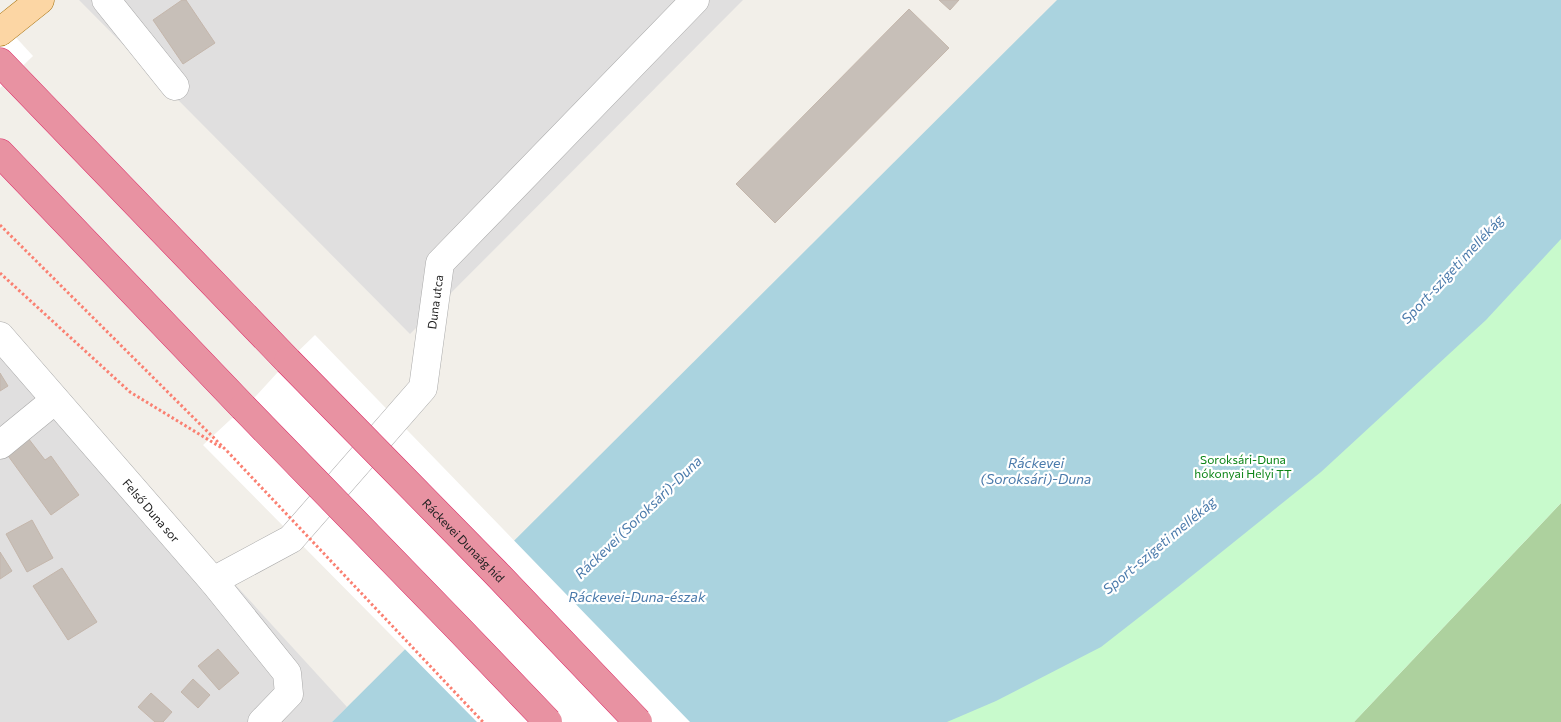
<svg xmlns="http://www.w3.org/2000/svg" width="1561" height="722" font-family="Commissioner,sans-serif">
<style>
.residential{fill:#e0dfdf}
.forest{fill:#add19e}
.park{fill:#c8facc}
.water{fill:#aad3df}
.pier{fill:#fff}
.building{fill:#c7bfb8;stroke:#c4b6ab}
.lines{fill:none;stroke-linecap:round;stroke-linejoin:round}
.minor-casing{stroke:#a9a9a9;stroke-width:29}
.major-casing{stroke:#a06b00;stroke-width:29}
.highway-casing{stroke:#dc2a67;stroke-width:29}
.path{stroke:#fa8072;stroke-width:3;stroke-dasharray:2.5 2.5;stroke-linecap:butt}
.minor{stroke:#fff;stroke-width:28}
.major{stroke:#fcd6a4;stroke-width:28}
.highway{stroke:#e892a2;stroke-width:28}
.highway-bridge-casing{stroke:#dc2a67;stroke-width:29;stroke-linecap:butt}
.path-bridge{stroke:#fa8072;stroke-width:3;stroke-dasharray:2.5 2.5;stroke-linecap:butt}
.highway-bridge{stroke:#e892a2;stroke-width:28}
.labels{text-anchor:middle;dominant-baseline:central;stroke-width:4.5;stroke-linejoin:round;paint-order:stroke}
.street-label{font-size:12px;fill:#222;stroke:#fff}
.park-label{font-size:12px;fill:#0c8416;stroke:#fff}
.water-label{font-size:14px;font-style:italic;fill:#4a7aab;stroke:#fff}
</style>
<rect width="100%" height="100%" fill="#f2efe9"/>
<!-- residential -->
<g class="residential">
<polygon points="79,0 743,0 410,334"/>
<polygon points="0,327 347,707 332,722 0,722"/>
</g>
<!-- forest -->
<polygon class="forest" points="1561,503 1561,722 1354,722"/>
<!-- park -->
<polygon class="park" points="1561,0 1561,503 1354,722 758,722"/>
<!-- water -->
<polygon class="water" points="1057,0 1561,0 1561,239 1486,320 1321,472 1178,587 1101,647 996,701 947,722 332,722"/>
<!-- pier -->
<g class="pier">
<polygon points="0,20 33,56 0,88"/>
<polygon points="315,335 690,722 477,722 203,445 256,396 288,361"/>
</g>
<!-- building -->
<g class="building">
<polygon points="182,0 186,0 215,43 183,64 153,20"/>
<polygon points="939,0 959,0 950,10"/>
<polygon points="909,9 949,48 775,223 736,184"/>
<polygon points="0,373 8,386 0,391"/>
<polygon points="28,438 45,460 51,456 79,495 51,515 6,453"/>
<polygon points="32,520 53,558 27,572 6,534"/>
<polygon points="0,552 12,571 0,579"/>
<polygon points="62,568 97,622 68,640 33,586"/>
<polygon points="218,649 239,673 219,690 198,666"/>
<polygon points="193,679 210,695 198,708 181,692"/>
<polygon points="151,693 172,712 163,722 155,722 138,707"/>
</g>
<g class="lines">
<defs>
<g id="minor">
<polyline points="106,0 175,86"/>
<path id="s1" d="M0,336l213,245 74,92 2,21 -27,28"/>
<polyline points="0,445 55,400"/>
<path id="s2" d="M213,581l78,-42 132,-151 17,-125 255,-263"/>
</g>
<polyline id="major" points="0,32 40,0"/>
<g id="highway">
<polyline points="0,62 288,361"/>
<polyline points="0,153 243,407"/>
</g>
</defs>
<!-- minor casing -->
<use href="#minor" class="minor-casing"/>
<!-- major casing -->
<use href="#major" class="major-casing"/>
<!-- highway casing -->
<use href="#highway" class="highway-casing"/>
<!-- path -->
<g class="path">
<polyline points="0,225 227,451"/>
<polyline points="0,273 130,392 222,448"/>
</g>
<!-- minor -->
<use href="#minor" class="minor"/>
<!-- major -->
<use href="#major" class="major"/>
<!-- highway -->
<use href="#highway" class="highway"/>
<defs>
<g id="highway-bridge">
<path id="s3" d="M288,361l207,211 143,150"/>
<polyline points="243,407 457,627 548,722"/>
</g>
</defs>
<!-- highway-bridge casing -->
<use href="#highway-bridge" class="highway-bridge-casing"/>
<!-- path-bridge -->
<polyline class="path-bridge" points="227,451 483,722"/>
<!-- highway-bridge -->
<use href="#highway-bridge" class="highway-bridge"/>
</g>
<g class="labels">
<!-- street labels -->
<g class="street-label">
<text stroke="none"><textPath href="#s2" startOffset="376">Duna utca</textPath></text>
<text stroke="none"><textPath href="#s1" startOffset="231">Felső Duna sor</textPath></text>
<text stroke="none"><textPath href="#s3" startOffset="251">Ráckevei Dunaág híd</textPath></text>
</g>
<!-- park labels -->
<g class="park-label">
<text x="1243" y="459">Soroksári-Duna<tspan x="1243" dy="14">hókonyai Helyi TT</tspan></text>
</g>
<!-- water labels -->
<g class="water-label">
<text transform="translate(1452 269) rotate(-47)">Sport-szigeti mellékág</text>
<text x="1036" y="462">Ráckevei<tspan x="1036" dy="16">(Soroksári)-Duna</tspan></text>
<text transform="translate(638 517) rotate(-44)">Ráckevei (Soroksári)-Duna</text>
<text transform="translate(1159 545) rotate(-40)">Sport-szigeti mellékág</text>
<text x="637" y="596">Ráckevei-Duna-észak</text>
</g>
</g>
</svg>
